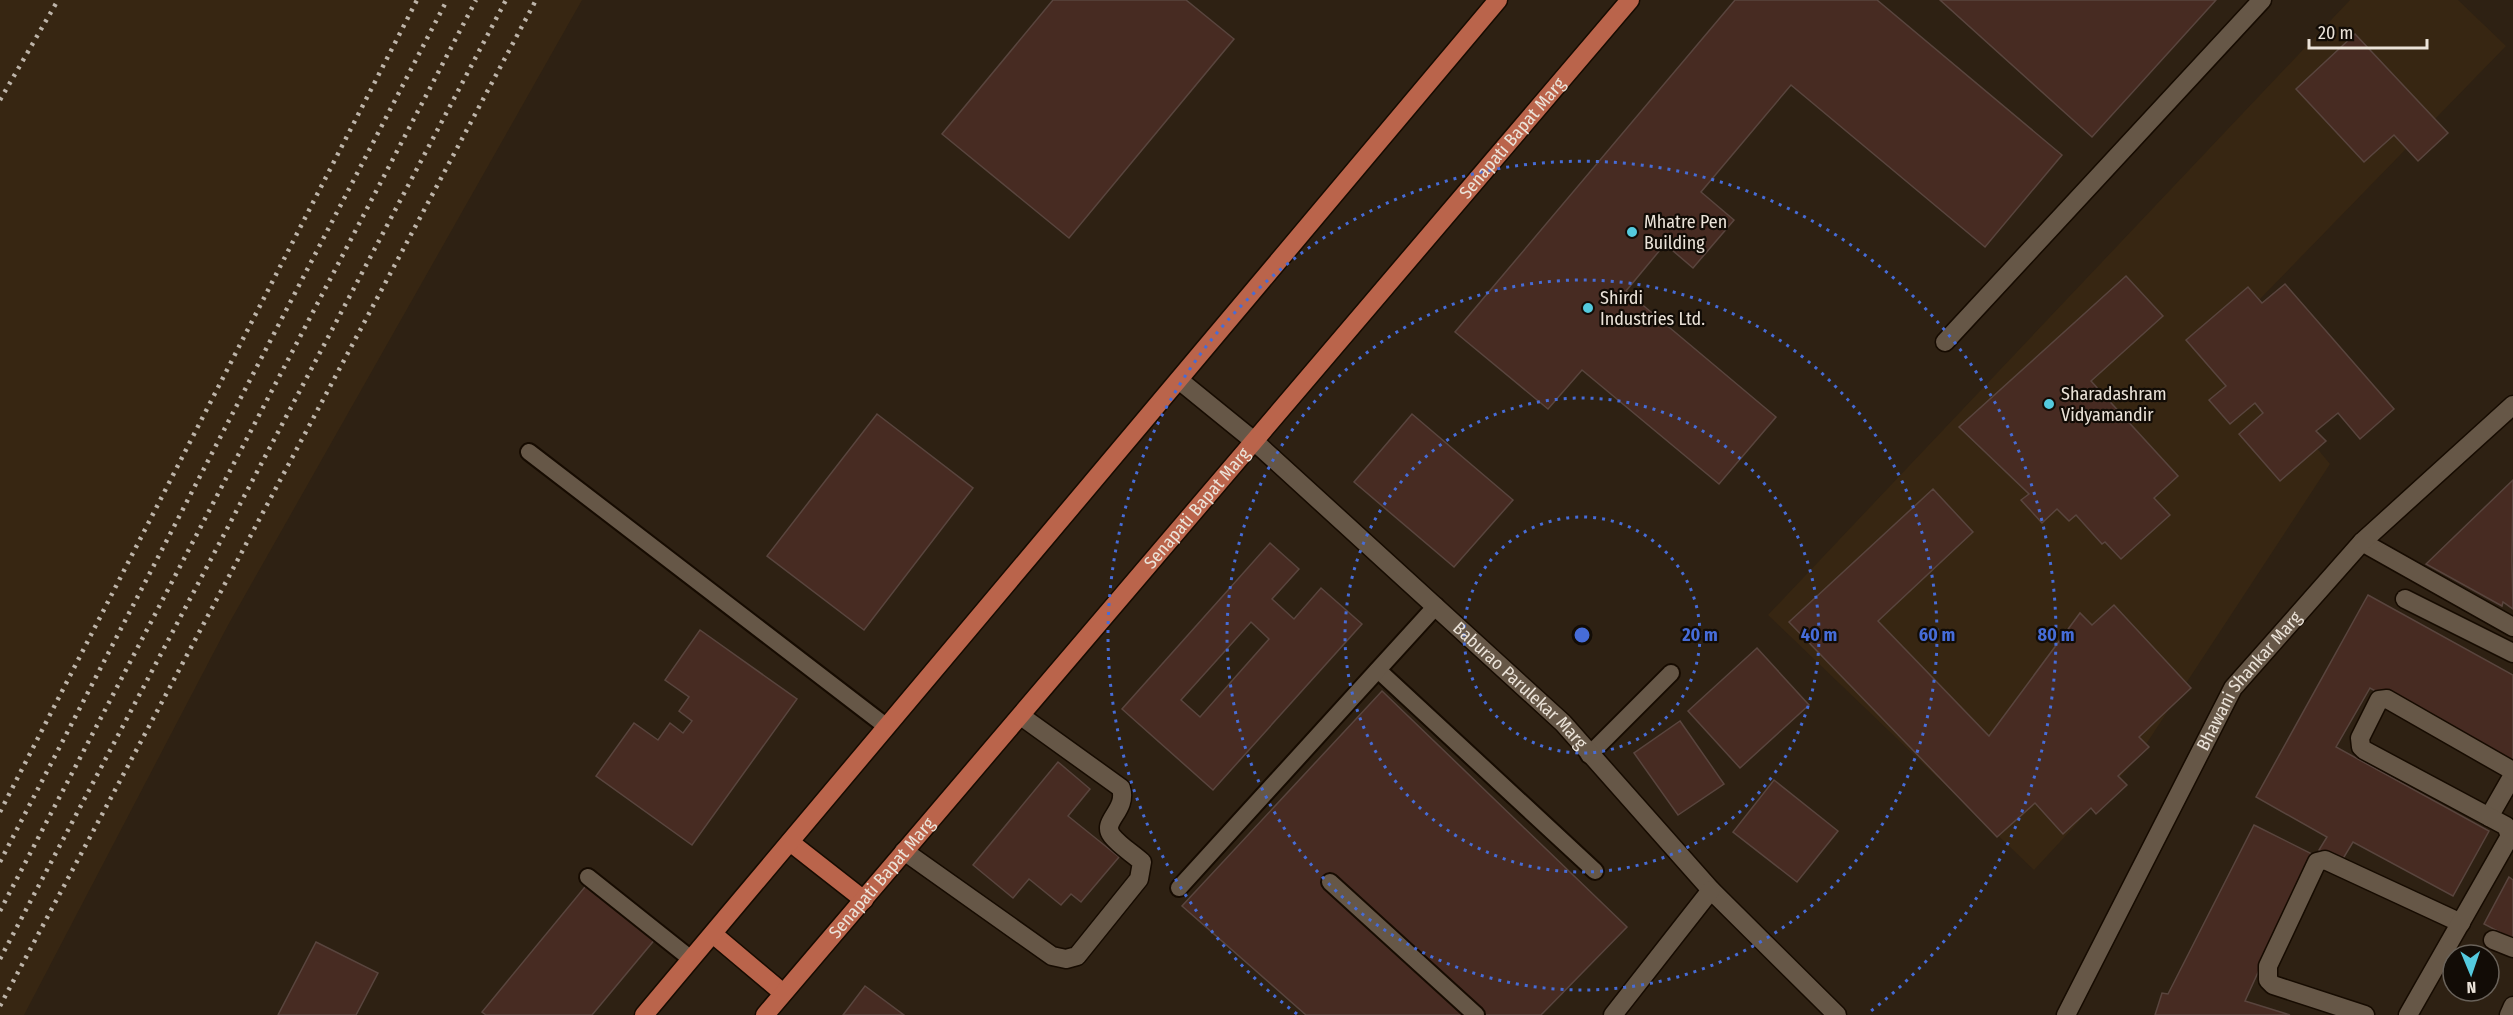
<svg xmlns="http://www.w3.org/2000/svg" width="2513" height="1015" font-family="'Fira Sans Condensed',sans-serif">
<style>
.built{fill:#372612}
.building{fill:#472b22;stroke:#59453e;stroke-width:1.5;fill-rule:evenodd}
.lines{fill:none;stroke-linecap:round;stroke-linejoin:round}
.lane-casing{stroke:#160b01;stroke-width:20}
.street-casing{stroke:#160b01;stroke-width:21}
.secondary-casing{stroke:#160b01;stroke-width:21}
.primary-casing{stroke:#160b01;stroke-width:21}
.lane{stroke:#665747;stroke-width:16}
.street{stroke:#665747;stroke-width:18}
.secondary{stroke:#665747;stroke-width:18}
.primary{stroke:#ba644b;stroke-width:18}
.rail{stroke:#bdb4a9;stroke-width:4.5;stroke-dasharray:3 6;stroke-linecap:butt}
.ring{fill:none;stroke:#466cd8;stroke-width:3;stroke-dasharray:3 6}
.poi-dot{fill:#54cade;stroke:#120c06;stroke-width:2}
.labels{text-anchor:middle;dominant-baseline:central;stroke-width:4.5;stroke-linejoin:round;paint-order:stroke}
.street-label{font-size:18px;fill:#ebe3d9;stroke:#120c06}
.poi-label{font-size:18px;fill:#ebe3d9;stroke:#120c06;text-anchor:start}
.centre{fill:#466cd8;stroke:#120c06;stroke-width:3}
.ring-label{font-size:18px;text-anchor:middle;font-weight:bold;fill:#466cd8;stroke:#120c06;stroke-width:4.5;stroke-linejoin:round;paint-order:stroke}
</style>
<rect width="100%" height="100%" fill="#2e2113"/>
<!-- built -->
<g class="built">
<polygon points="0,0 582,0 227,627 24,1015 0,1015"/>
<polygon points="2350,0 2458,0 2506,46 2224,336 2330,464 2135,761 2034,870 1768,615"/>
</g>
<!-- building -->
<g class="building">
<polygon points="1053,0 1186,0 1234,39 1069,238 942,134"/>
<polygon points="1735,0 1877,0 2062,155 1985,247 1791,85 1701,192 1734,220 1693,268 1665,244 1626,291 1776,417 1719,484 1582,370 1548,409 1455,332"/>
<polygon points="1940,0 2216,0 2092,137"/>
<polygon points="2355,34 2448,133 2418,161 2394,135 2364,162 2296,89"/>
<polygon points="2126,276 2163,316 2091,381 2178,476 2154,498 2170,515 2121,559 2105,542 2102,544 2076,515 2069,521 2057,509 2042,523 2021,500 2029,494 1959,427"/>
<polygon points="2285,284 2394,409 2360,439 2338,413 2316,431 2326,441 2280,481 2239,434 2263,413 2255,403 2230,424 2209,400 2226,386 2186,340 2248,287 2262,303"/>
<polygon points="877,414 973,488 864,630 767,556"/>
<polygon points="1412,414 1513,500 1454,567 1354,482"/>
<polygon points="2513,480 2512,561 2513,609 2503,602 2502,606 2426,564"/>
<polygon points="1933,489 1973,532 1878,621 1989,736 2080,613 2092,625 2114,605 2191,688 2139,737 2149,747 2118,776 2127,785 2096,814 2091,808 2063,834 2035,803 1997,837 1789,622"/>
<path d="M1270,543l29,26 -27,30 22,20 27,-31 41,36 -149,166 -91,-81zM1251,622l18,17 -69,78 -19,-17z"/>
<polygon points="2368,595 2513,675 2513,766 2370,688 2336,747 2489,831 2453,896 2353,842 2341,862 2319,850 2327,837 2256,797"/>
<polygon points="700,630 797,699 692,845 596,776 634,723 658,740 670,723 683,733 692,721 679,711 689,697 665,680"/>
<polygon points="1757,648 1809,705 1740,768 1688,711"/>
<polygon points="1382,691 1627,927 1541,1015 1306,1015 1182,906"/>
<polygon points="1680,721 1724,784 1678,815 1634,753"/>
<polygon points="1058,762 1090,789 1068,816 1119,857 1081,902 1071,894 1061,905 1029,879 1013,898 973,865"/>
<polygon points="1774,780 1838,831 1797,882 1733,832"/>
<polygon points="2254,825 2312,854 2245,1001 2290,1015 2155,1015 2162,993 2168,994"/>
<polygon points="2509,877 2513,880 2513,939 2484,924"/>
<polygon points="589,882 656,938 592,1015 486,1015 482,1012"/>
<polygon points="316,942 378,973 356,1015 278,1015"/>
<polygon points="865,986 904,1015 843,1015"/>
</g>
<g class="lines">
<defs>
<g id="lane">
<polyline points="529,452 887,727"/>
<polyline points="1378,670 1595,871"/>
<polyline points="1589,755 1671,673"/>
<polyline points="588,877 691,959"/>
<polyline points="1330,882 1476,1015"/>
<polyline points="1179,888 1436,606"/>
</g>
<g id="street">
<polyline points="1945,342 2262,0"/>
<path id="s1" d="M1179,380l75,61 309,282 148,167 126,125"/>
<polyline points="2362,542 2513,627"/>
<polyline points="2405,599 2513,653"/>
<polyline points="2489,817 2513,775"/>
<path d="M904,851l148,105 14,3 11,-3 62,-77 3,-17c-10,-9 -22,-16 -30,-26 -12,-15 16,-25 9,-48l-100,-72"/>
<polyline points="2493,940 2513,948"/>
<polyline points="1613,1015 1711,890"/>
<polyline points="2365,1015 2273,985 2268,980 2268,966 2317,862 2325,860 2461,923"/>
<polyline points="2408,1015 2510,836 2506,826 2364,750 2361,747 2360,738 2379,700 2387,699 2513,771"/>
<polyline points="2509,1015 2513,1006"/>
</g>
<g id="secondary">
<path id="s2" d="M2066,1015l167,-327 129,-146 151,-137"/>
</g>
<g id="primary">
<polyline points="790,842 864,900"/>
<polyline points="713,934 783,993"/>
<polyline points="644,1015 1498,0"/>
<path id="s3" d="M765,1015l865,-1015"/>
</g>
</defs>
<!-- lane casing -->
<use href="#lane" class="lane-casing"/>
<!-- street casing -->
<use href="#street" class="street-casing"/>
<!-- secondary casing -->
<use href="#secondary" class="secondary-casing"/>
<!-- primary casing -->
<use href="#primary" class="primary-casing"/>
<!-- lane -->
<use href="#lane" class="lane"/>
<!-- street -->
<use href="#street" class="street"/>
<!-- secondary -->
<use href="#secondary" class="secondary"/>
<!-- primary -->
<use href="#primary" class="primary"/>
<!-- rail -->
<g class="rail">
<polyline points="0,100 58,0"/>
<polyline points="0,812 417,0"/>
<polyline points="0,862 447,0"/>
<polyline points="0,911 476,0"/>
<polyline points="0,959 506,0"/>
<polyline points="0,1006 536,0"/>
</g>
</g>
<!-- distance rings -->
<g class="ring">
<circle cx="1582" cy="635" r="118"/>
<circle cx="1582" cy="635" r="237"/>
<circle cx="1582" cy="635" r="355"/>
<path d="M1297 1014A474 474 0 1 1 1867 1014"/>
</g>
<!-- markers -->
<g class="poi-dot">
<circle cx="1632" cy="232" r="6"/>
<circle cx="1588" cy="308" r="6"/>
<circle cx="2049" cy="404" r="6"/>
</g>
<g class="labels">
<!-- street labels -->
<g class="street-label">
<text stroke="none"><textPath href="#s3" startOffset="1152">Senapati Bapat Marg</textPath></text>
<text stroke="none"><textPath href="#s3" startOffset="666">Senapati Bapat Marg</textPath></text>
<text stroke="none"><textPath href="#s2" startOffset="382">Bhawani Shankar Marg</textPath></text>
<text stroke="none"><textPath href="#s1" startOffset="458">Baburao Parulekar Marg</textPath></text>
<text stroke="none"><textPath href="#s3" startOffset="180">Senapati Bapat Marg</textPath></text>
</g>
<!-- poi labels -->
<g class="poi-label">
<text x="1644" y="222">Mhatre Pen<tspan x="1644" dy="21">Building</tspan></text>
<text x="1600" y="298">Shirdi<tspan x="1600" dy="21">Industries Ltd.</tspan></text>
<text x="2061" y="394">Sharadashram<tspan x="2061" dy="21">Vidyamandir</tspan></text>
</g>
</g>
<circle cx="1582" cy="635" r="9" class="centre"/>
<g class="ring-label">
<text x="1700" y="641">20 m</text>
<text x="1819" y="641">40 m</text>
<text x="1937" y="641">60 m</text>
<text x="2056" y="641">80 m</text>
</g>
<!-- north arrow -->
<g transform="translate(2471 973) rotate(178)"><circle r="28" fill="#120c06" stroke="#69625a" stroke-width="1.5"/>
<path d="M0-4.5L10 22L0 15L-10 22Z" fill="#54cade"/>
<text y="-9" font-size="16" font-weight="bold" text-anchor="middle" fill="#ebe3d9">N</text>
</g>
<!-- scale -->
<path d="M2309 39v9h118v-9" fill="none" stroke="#ebe3d9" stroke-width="3"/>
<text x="2318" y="39" font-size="18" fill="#ebe3d9" stroke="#120c06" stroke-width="4.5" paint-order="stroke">20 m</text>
</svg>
